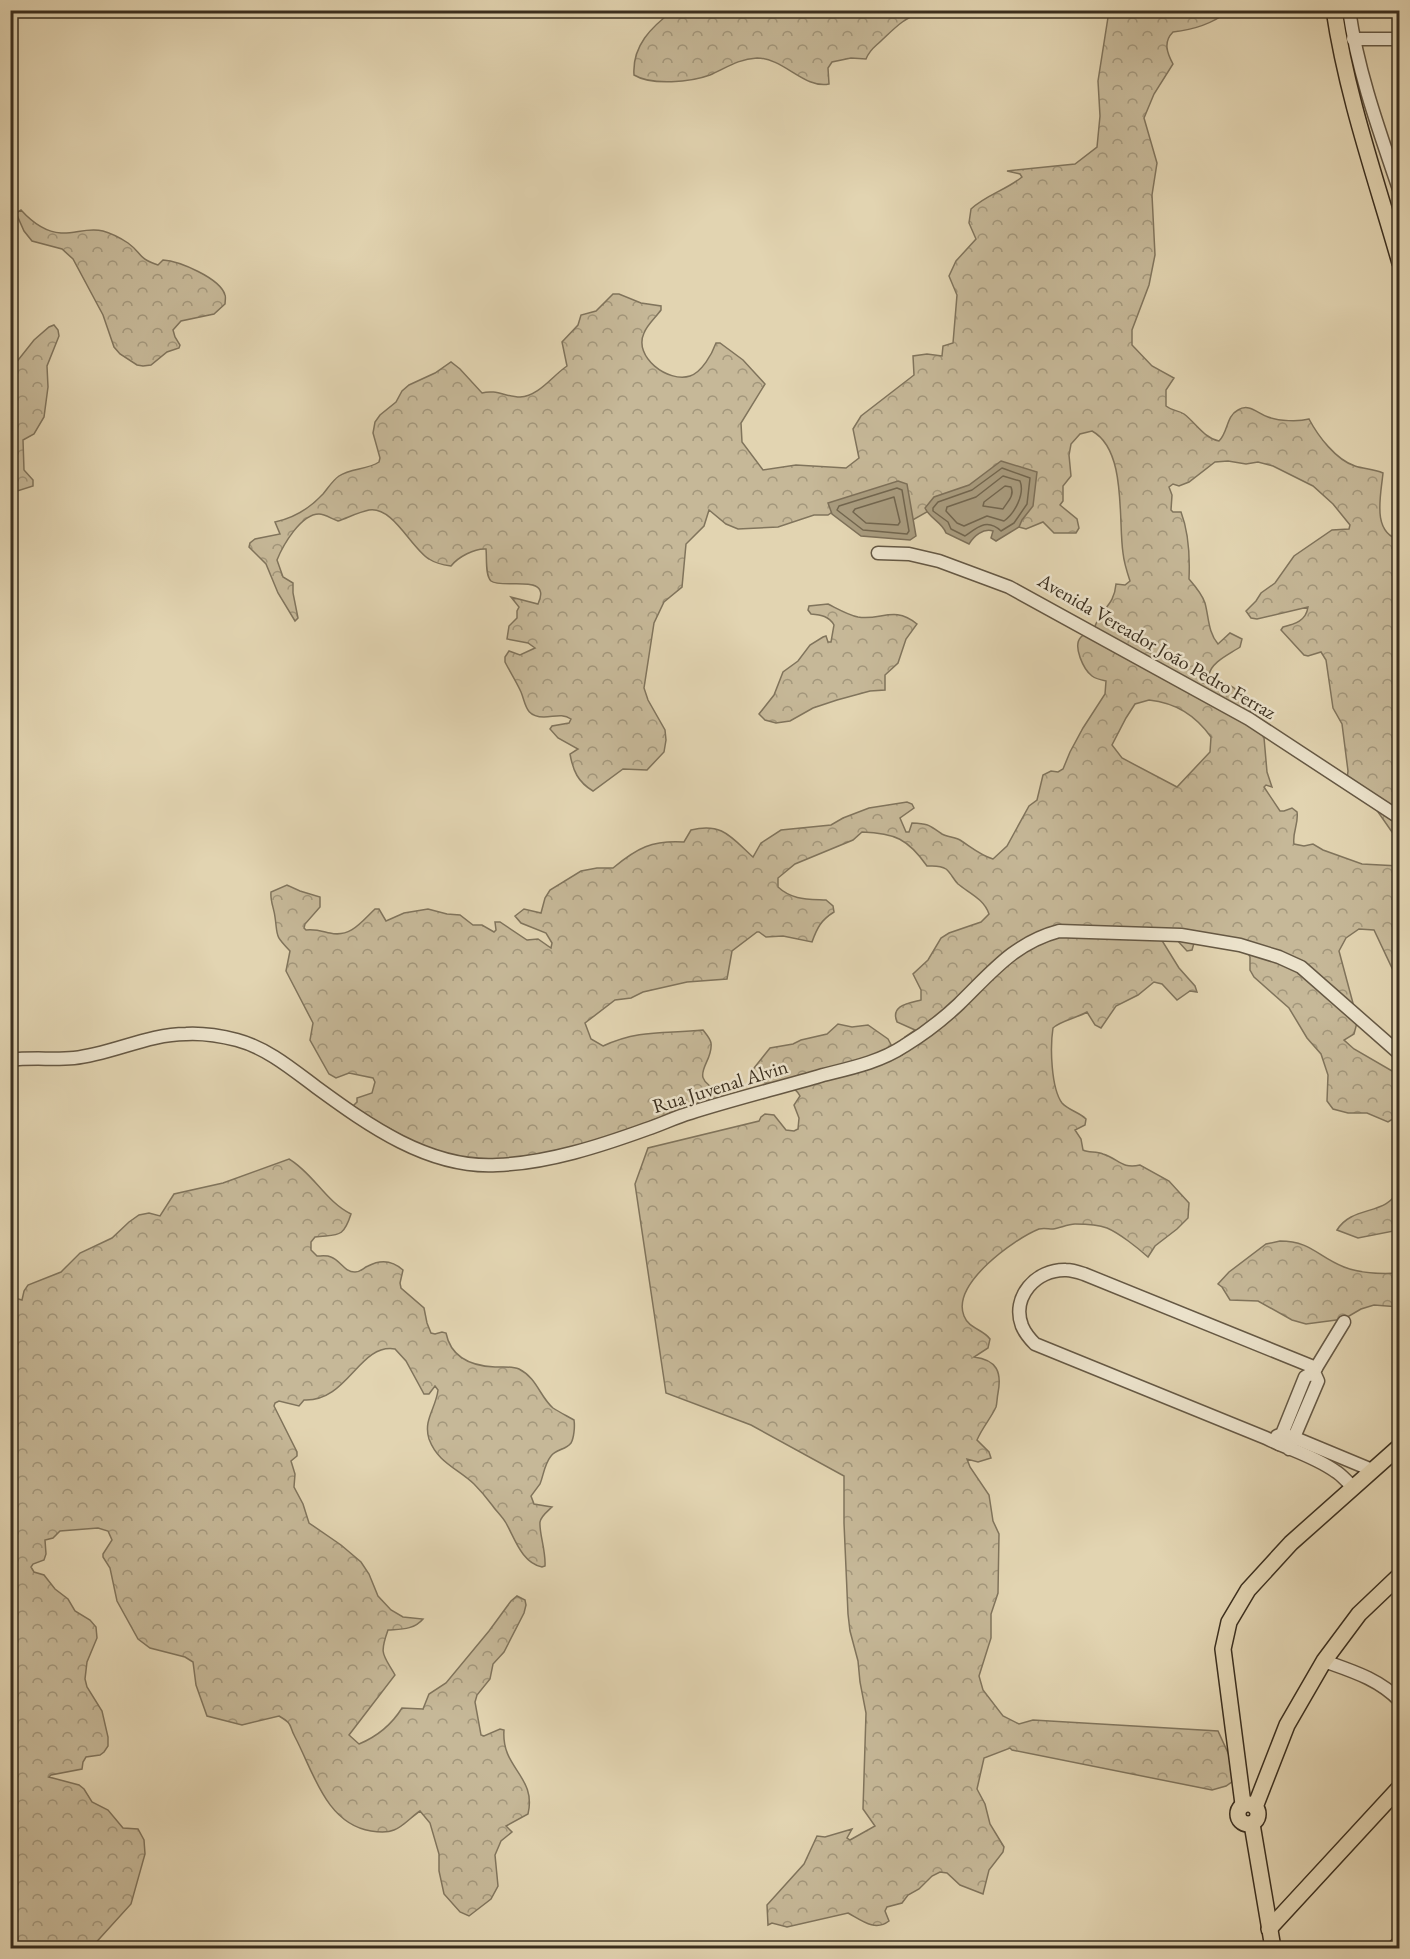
<svg xmlns="http://www.w3.org/2000/svg" width="1410" height="1959" font-family="'EB Garamond',serif">
<style>
.forest{fill:url(#forest-crowns);stroke:#80745c;stroke-width:1.5;fill-rule:evenodd}
.water{fill:#a99c7f;stroke:#7d7059;stroke-width:1.5}
.lines{fill:none;stroke-linecap:round;stroke-linejoin:round}
.shore{stroke:#72664f;stroke-width:1.5}
.minor-casing{stroke:#655844;stroke-width:15}
.major-casing{stroke:#3b2f1f;stroke-width:18}
.minor{stroke:#ece3cc;stroke-width:12}
.major{stroke:#e2d4b1;stroke-width:15}
.labels{text-anchor:middle;dominant-baseline:central;stroke-width:5;stroke-linejoin:round;paint-order:stroke}
.street-label{font-size:20px;fill:#3b2f1f;stroke:#ece3cc}
</style>
<defs>
<pattern id="forest-crowns" width="20" height="18" patternUnits="userSpaceOnUse" patternTransform="scale(1.5)"><rect width="20" height="18" fill="#c6b898"/><path d="M2 6a3 3 0 1 1 6 0M12 15a3 3 0 1 1 6 0" fill="none" stroke="#a2967b"/></pattern>
</defs>
<rect width="100%" height="100%" fill="#e2d4b1"/>
<filter id="stains"><feTurbulence type="fractalNoise" baseFrequency=".00333" numOctaves="4"/><feColorMatrix values="0 0 0 0 .2 0 0 0 0 .09 0 0 0 0 .02 0 0 0 .5 -.17"/></filter>
<radialGradient id="worn" r=".72"><stop offset=".6" stop-color="#630" stop-opacity="0"/><stop offset="1" stop-color="#630" stop-opacity=".3"/></radialGradient>
<!-- forest -->
<g class="forest">
<path d="M674,10h249v1c-21,9 -25,14 -41,29 -7,7 -12,9 -16,19l-15,-1 -19,4 -4,6 1,16c-25,5 -45,-26 -72,-26 -19,1 -31,10 -47,17 -19,7 -58,11 -76,0 -2,-29 17,-48 40,-65z"/>
<path d="M1109,11h120c-16,12 -36,19 -56,21 -10,10 -6,21 0,32l-19,30 -10,24 13,45 -5,32 3,60 -6,30 -17,45v15l20,21 22,12 -8,12v16c6,5 12,4 18,8 12,9 20,24 35,27 9,-8 7,-25 19,-31 11,-7 19,3 30,7 11,4 30,5 41,2 9,17 27,41 46,47 9,3 18,3 28,7 -2,22 -12,60 17,67l-1,302 -23,-33 -30,-22 2,-16 -6,-47 -9,-16 -7,-48 -5,-8 -13,4 -4,-1 -23,-25 2,-3c12,-3 23,-6 25,-20l-51,12 -6,-1 -5,-7 10,-10 5,-8 14,-10 19,-27 38,-26 17,-1 1,-4 -17,-21 -20,-18 -40,-20 -15,-4 -12,2 -18,-3 -13,1 -26,20 -10,4 -6,-2 -4,3 3,8 -1,15 2,2h8c8,21 9,44 8,67 7,8 13,15 16,24 4,15 3,29 13,41l12,-11 12,6 -2,8c-10,7 -29,15 -31,28 6,4 22,10 25,13 12,12 16,27 29,38l4,46 5,15 -6,-2 -2,2 16,24h4l8,-3 5,4c2,11 -5,21 -3,32l10,2 9,-2 10,6 39,14 37,2v111l-7,-9 -18,-38 -15,-1 -13,9 -7,13 15,56 5,8 -5,19 -10,6 10,9 45,26v45l-3,-3 -8,5 -21,-9h-19l-15,-4 -6,-8 1,-26 -7,-21 -14,-16 -18,-30 -35,-31 -4,-7v-13l-2,-4 -8,-4 -46,-6 -2,7 -5,1 -11,-12h-15l18,29 16,18 2,6 -7,-1 -13,9 -15,-16 -8,-2 -16,13 -22,11 -15,22 -6,-3 -8,-13c-10,6 -27,9 -34,16 -3,19 -2,60 9,75 6,7 17,9 24,16l-1,6 -10,5 6,9 2,11c6,3 13,1 20,4 16,5 18,15 37,11l29,16 20,22 -1,15 -11,11 -22,17 -7,11c-10,-9 -29,-24 -41,-29 -8,-3 -23,-4 -32,-4 -7,0 -15,4 -22,5 -5,0 -9,-1 -14,0 -25,10 -88,55 -75,87 5,13 19,13 26,23l-2,9 -14,9c23,3 28,15 24,36 -1,5 -1,11 -2,14 -5,11 -14,21 -19,33l12,12 2,6 -13,4 -11,-3 3,8 19,28 4,26 6,13 -1,59 -7,21v24l-12,38 4,14 20,26 16,8 14,-4 185,11 21,46 -13,9 -14,4 -200,-40 -2,-2 -26,10 -7,31 8,15 5,20 14,23 -1,5 -14,18 -6,24 -23,-9 -13,-12 -7,-1 -8,4 -13,13 -11,6 -6,8 -15,4 -2,4 4,10c-14,11 -28,-1 -41,-8l-61,14 -15,-4 -4,2 -1,-20 37,-41 13,-28 8,1 27,-8 -5,9 3,2 25,-14 -12,-17 3,-96 -6,-31 -2,-21 -8,-30 -2,-17 -4,-91v-47l-93,-51 -85,-32 -31,-209 13,-36 111,-27 2,-4 4,-3 9,1 12,15 8,1 4,-2 1,-11 -5,-13 6,-9c-12,-22 -38,-3 -50,-23l20,-25 23,-4 8,-4 26,-6 11,-10 14,3 16,-2 20,14 8,15 6,1 13,-11 -7,-2 -3,-5 10,-7 -18,-8c-7,-17 12,-19 24,-22v-10l-8,-16 15,-14 13,-22 8,-5 32,-11 8,-8c-5,-15 -20,-21 -31,-30 -5,-5 -7,-11 -12,-15 -6,-4 -12,-3 -19,-3 -19,-27 -32,-33 -65,-34l-9,8 -58,24 -17,14v9c14,13 29,12 48,13l7,6 1,6c-13,8 -17,16 -22,30l-29,-6 -17,1 -7,-5h-2l-25,19 -5,28 -40,3 -44,10 -12,6 -16,2 -30,23 6,16 12,7c37,-17 62,-12 100,-16 3,4 7,8 8,13 3,21 -27,34 11,49l-2,6 -26,6 -109,43 -64,22 -68,-4 -66,-38 -39,-16 9,-9v-4l15,-5 3,-11 -2,-4 -24,-5 -13,5 -7,-4 -19,-34 3,-17 -27,-52 4,-20c-16,-17 -12,-14 -15,-34 -1,-9 -5,-16 -4,-25l16,-7 13,6 20,6v10l-15,17 -1,4 2,2c10,-1 15,1 24,3 21,5 32,-12 45,-24h4l7,12 18,-8 24,-4 19,5 13,1 13,10h9l12,7 2,-2 -1,-8h5l27,18 11,-1 13,9 1,-5 -6,-10 -25,-10 -6,-7 9,-7 17,4 4,-15 5,-8 31,-19 16,-3h16c24,-20 39,-28 71,-26l7,-12c31,-8 40,7 62,27l8,-14 20,-13 50,-5 12,-7 26,-10 38,-6 5,2 2,4 -14,10 6,14h3l3,-9c19,1 16,2 30,11 5,3 13,3 18,6 11,7 20,15 33,19l14,-13 22,-40 8,-6 6,-25 8,-4 7,1 5,-3 7,-17 13,-24 22,-34 1,-13c-5,-1 -10,-2 -14,-5 -8,-6 -20,-30 -11,-39 3,-3 9,-5 13,-7 5,-22 20,-22 22,-46l9,1 5,-4c-3,-9 -6,-18 -7,-28 -5,-33 4,-103 -31,-122l-12,3 -9,10 -2,11 2,21 -8,10v15l-3,4 17,14 2,9 -3,5h-22l-11,-11 -17,7 -7,-2 -7,-7 -52,-27 -49,28 -70,-15 -13,9h-14l-36,12 -40,2 -12,-5 -17,-14 -5,16 -18,18 -4,43 -18,15 -10,21 -10,65 4,12 17,30 1,10 -2,12 -17,18 -24,-1 -30,22c-15,-9 -20,-20 -23,-37l8,-5 -20,-11 -8,-9 2,-3 17,-3 2,-4c-9,-6 -17,-2 -27,-2 -19,0 -18,-13 -23,-25 -5,-11 -11,-20 -16,-30v-5l4,-6 11,4 15,-7 -7,-5 -21,-4 2,-13 8,-8v-7l2,-4 -8,-10 27,7c15,-32 -36,-14 -47,-23 -6,-6 -4,-23 -5,-32 -11,-1 -28,8 -35,17 -7,-1 -16,-3 -22,-7 -18,-11 -36,-53 -60,-49 -10,2 -22,8 -31,11 -6,-2 -13,-7 -19,-7 -18,0 -36,31 -42,46l6,17 10,6v10l5,25 -3,3 -17,-28 -12,-29 -17,-17 1,-4 5,-4 25,-5 -5,-12c19,-4 35,-14 48,-28 5,-6 10,-14 16,-18 12,-8 28,-6 40,-14l1,-4 -7,-25 2,-11 5,-7 16,-13 6,-11 7,-6 26,-12 16,-11 9,7 22,24c13,-4 25,4 38,4 19,-1 32,-21 47,-31l-5,-24 16,-17 3,-10 15,-4 17,-17h6l22,9 20,3v4c-5,7 -14,15 -17,23 -11,24 24,50 46,43 12,-4 22,-22 26,-33h4l23,17 22,24 -24,39 1,19 21,28 33,-5 50,3 13,-10 -6,-29 8,-13 53,-41 -1,-19 14,-2 15,2 1,-10 10,-3 4,-48 -8,-19 7,-15 20,-22 -7,-16 2,-14c15,-14 35,-19 51,-32l-2,-3 -13,-3 68,-7 22,-17 3,-31 -2,-35zM1149,700c27,3 46,15 62,37l-1,15 -33,35 -55,-29 -10,-13 14,-27 9,-14z"/>
<path d="M21,210c10,11 23,22 40,23 14,1 27,-6 42,-2 7,2 19,8 25,12 14,10 9,15 30,22l5,-5c16,1 57,18 62,35 1,1 0,8 0,9l-11,10 -33,7 -8,9 2,7 5,8 -1,3 -12,4 -16,13 -8,1 -6,-1 -17,-11 -6,-7 -11,-32 -30,-56 -11,-10 -30,-8 -8,-10 -8,-18z"/>
<polygon points="54,325 58,330 59,336 47,366 48,387 44,417 34,434 23,440 24,470 33,480 33,486 11,493 11,369 34,340 49,327"/>
<path d="M828,604c10,5 20,11 30,13 23,4 36,-12 59,7l-11,15 -8,24 -13,12v15l-15,1 -33,9 -24,8 -23,13 -14,2 -11,-3 -6,-6 15,-19 9,-23 15,-11 12,-16 13,-8 3,-1 2,6h3l3,-17c-5,-9 -13,-10 -23,-11l-3,-4 1,-4z"/>
<path d="M289,1159c24,14 37,43 62,55 -8,25 -13,20 -36,23l-4,5v8l6,6c4,0 10,-1 14,1 9,3 13,15 24,15 6,0 8,-4 13,-6 13,-7 24,-6 35,4l-3,13 1,5 23,20 3,15 4,10 4,1 7,-2 4,1c5,25 26,33 49,34 8,0 17,-1 24,2 18,9 21,28 34,39 6,4 14,8 21,12 1,6 0,18 -3,23 -5,7 -15,6 -20,13 -7,9 -7,18 -11,28 -3,4 -6,8 -9,12l3,8 18,3c-4,4 -11,9 -12,15 -1,11 6,29 5,44l-3,1c-20,-4 -27,-28 -36,-44 -4,-7 -10,-12 -14,-18 -6,-8 -12,-15 -18,-21 -17,-16 -36,-21 -45,-45 -6,-19 7,-31 9,-49l-3,-4 -6,8h-5l-18,-33 -11,-12c-36,-6 -47,53 -91,51l-5,6 -20,-5 -4,2 -1,3 23,46v4l-6,5 4,13 -1,13 9,17 6,19 32,22 20,17 8,12 9,22 13,14 12,7 20,2c-9,11 -23,10 -35,11 -9,25 -5,24 7,45l-46,60 10,9c17,-7 33,-20 43,-36l21,1 6,-15 17,-11 43,-52 22,-30 6,-5 8,4 1,5 -2,8 -20,39 -11,12 -3,15 -13,16 -2,7 6,33 3,1 16,-7 4,1c-3,39 33,46 24,84l-22,12 6,6 -11,9 -6,14 3,31 -7,13 -22,17 -9,-4 -16,-18 -5,-23v-17l-9,-31 -10,-12c-8,5 -17,16 -26,19 -7,3 -16,2 -23,1 -45,-7 -58,-60 -76,-94 -7,-13 -1,-12 -16,-21l-37,9 -35,-9 -11,-31 -3,-23 -8,-5 -35,-9 -12,-9 -21,-38 -7,-33 -7,-11v-3l9,-14 -4,-9 -10,-3 -38,3 -7,7 -8,2 1,14 -2,6 -11,4 -2,3 3,5 10,3 11,14 13,10 7,12 15,9 6,7 1,11 -10,24 -2,17 2,8 15,24 6,26v9l-4,6 -4,3 -14,2 -3,5 -1,7 -31,6 -2,2 30,8 5,4 8,13 16,8 15,18 15,1 6,11 1,14 -14,50 -40,44h-80v-651l11,3 2,-9 4,-6 33,-13 19,-19 32,-15 17,-16 10,-7 10,-2 11,3 14,-22 49,-11z"/>
<path d="M1399,1188v42l-41,8 -21,-8c16,-26 51,-13 62,-42z"/>
<path d="M1280,1241c31,0 38,16 64,26 17,7 37,7 55,6v34l-25,-2 -13,4 -17,10 -38,5 -14,-4 -34,-19 -28,-1 -8,-13 -4,-3 11,-12 37,-28z"/>
</g>
<!-- water -->
<g class="water">
<path d="M1001,461l36,11 -4,34 -11,14 -3,7 -23,14 -5,-3 2,-7c-10,-3 -19,5 -24,13l-23,-11c-4,-11 -16,-14 -21,-25l9,-11 35,-12z"/>
<polygon points="898,481 907,484 916,536 910,540 861,536 832,514 828,503"/>
</g>
<g class="lines">
<!-- shore -->
<g class="shore">
<path d="M1002,468l28,10 -3,26 -13,19 -13,8c-14,-13 -23,-4 -36,5l-14,-7 -3,-7 -15,-11v-3l5,-6 34,-12z"/>
<path d="M1003,476l17,5c5,13 -5,32 -16,40l-17,-5 -23,10 -7,-3 -11,-12 1,-4 29,-10z"/>
<path d="M1005,486l6,1c4,9 -4,15 -8,22l-20,-3 1,-4z"/>
<polygon points="897,488 902,490 909,531 907,534 863,530 837,510 839,506"/>
<polygon points="894,497 900,522 898,525 866,523 853,512 855,509"/>
</g>
<defs>
<g id="minor">
<path d="M1349,10c9,63 31,123 51,182"/>
<polyline points="1353,39 1400,39"/>
<polyline points="878,553 909,554 939,561 1009,587 1249,719 1400,818"/>
<path d="M10,1060c22,-3 43,0 64,-2 38,-4 74,-24 112,-24 17,-1 35,2 51,6 30,8 55,29 79,47 52,38 113,82 181,78 51,-2 103,-19 150,-36 15,-5 29,-12 43,-16 44,-14 89,-25 133,-38 28,-7 57,-13 81,-29 20,-12 38,-26 55,-42 32,-31 55,-61 100,-73l122,4 59,10 39,12 22,10 99,87"/>
<polyline points="1316,1368 1344,1322"/>
<polyline points="1277,1436 1282,1434 1305,1377 1314,1372"/>
<polyline points="1279,1444 1282,1434 1295,1438 1372,1470"/>
<path d="M1289,1449l29,-68 -4,-9 2,-4 -232,-94c-6,-2 -12,-4 -18,-4 -30,-1 -55,27 -44,56 3,7 8,13 13,18l231,94c22,11 48,18 69,33 7,4 12,11 18,16"/>
<path d="M1324,1661c28,10 55,18 76,40"/>
<polyline points="1393,1948 1400,1941"/>
</g>
<g id="major">
<path d="M1334,10c13,87 42,169 66,253"/>
<circle cx="1248" cy="1814" r="10"/>
<polyline points="1243,1804 1223,1649 1229,1622 1248,1590 1291,1543 1400,1446"/>
<polyline points="1255,1807 1287,1725 1324,1661 1359,1614 1400,1575"/>
<polyline points="1252,1824 1273,1948"/>
<polyline points="1269,1929 1400,1787"/>
</g>
</defs>
<!-- minor casing -->
<use href="#minor" class="minor-casing"/>
<!-- major casing -->
<use href="#major" class="major-casing"/>
<!-- minor -->
<use href="#minor" class="minor"/>
<!-- major -->
<use href="#major" class="major"/>
</g>
<g class="labels">
<!-- street labels -->
<g class="street-label">
<text transform="translate(1157 646) rotate(30)">Avenida Vereador João Pedro Ferraz</text>
<text transform="translate(720 1086) rotate(-17)">Rua Juvenal Alvin</text>
</g>
</g>
<!-- margin -->
<rect width="1410" height="1959" fill="none" stroke="#e2d4b1" stroke-width="36"/>
<rect x="12" y="12" width="1386" height="1935" fill="none" stroke="#3b2f1f" stroke-width="3"/>
<rect x="18" y="18" width="1374" height="1923" fill="none" stroke="#3b2f1f" stroke-width="1.5"/>
<rect width="100%" height="100%" filter="url(#stains)"/>
<rect width="100%" height="100%" fill="url(#worn)"/>
</svg>
